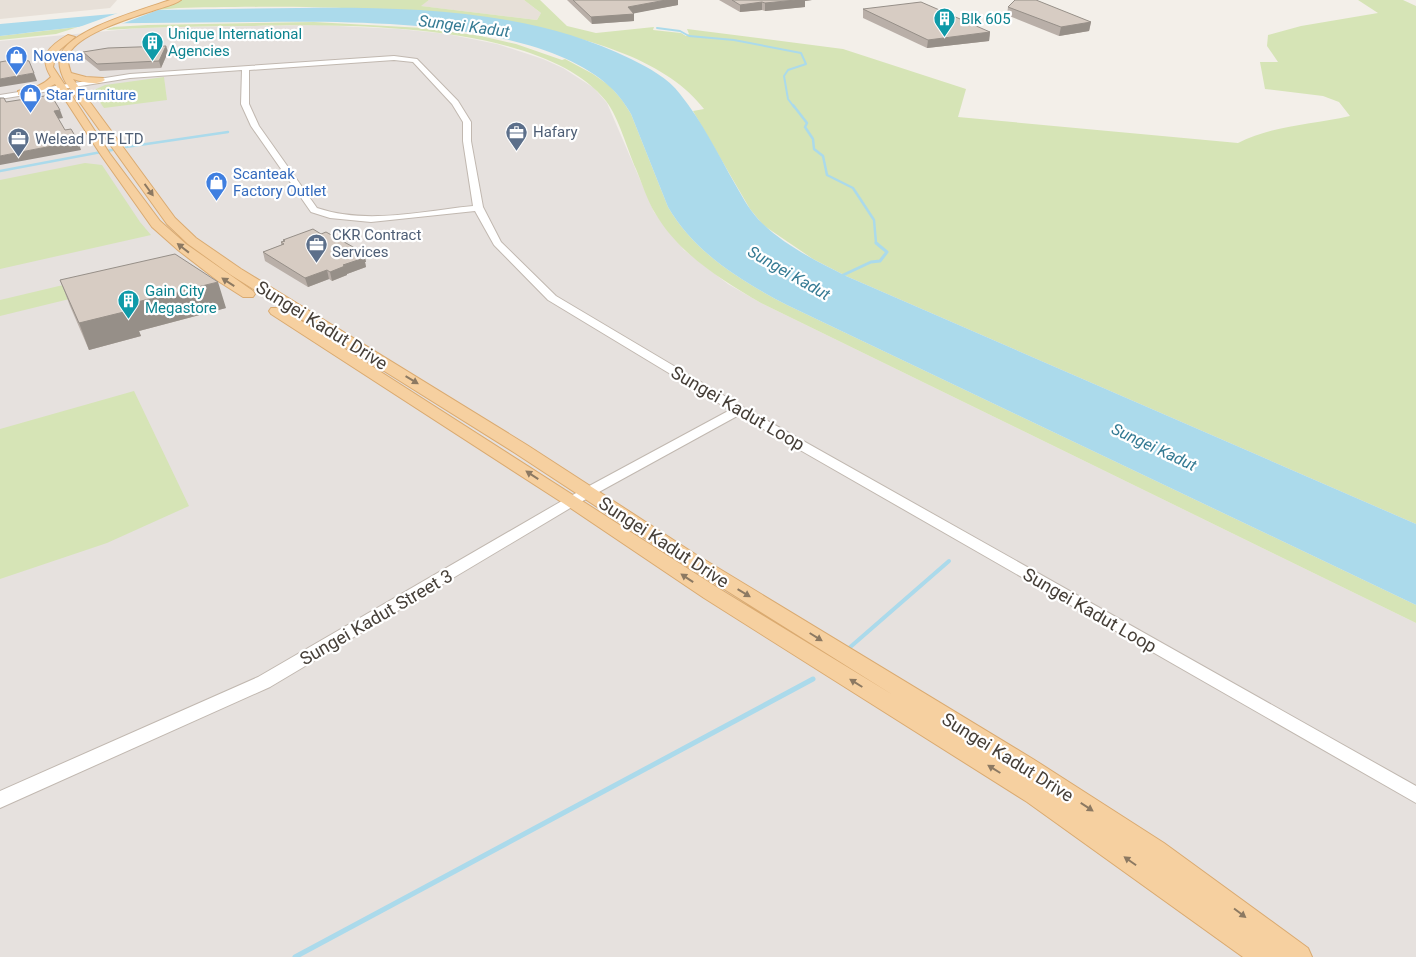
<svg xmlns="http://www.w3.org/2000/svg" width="1416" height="957" font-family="Roboto,sans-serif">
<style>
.residential{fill:#e7e0d8}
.industrial{fill:#e6e1de}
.green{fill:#d6e4b6}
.water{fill:#abdaeb}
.pier{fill:#f3efe9}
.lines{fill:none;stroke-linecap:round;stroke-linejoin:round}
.stream-far4{stroke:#abdaeb;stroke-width:2}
.stream-far3{stroke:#abdaeb;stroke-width:2.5}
.stream-far2{stroke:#abdaeb;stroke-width:3}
.stream-far1{stroke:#abdaeb;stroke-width:4}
.stream{stroke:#abdaeb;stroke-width:5}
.minor-casing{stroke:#c1b8b0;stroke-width:2}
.major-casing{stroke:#daaa70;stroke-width:2}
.minor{fill:#fff;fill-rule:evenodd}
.major{fill:#f6d0a0;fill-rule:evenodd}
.wall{fill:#b9afa8}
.shaded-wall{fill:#968f88}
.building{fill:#d7ccc3;stroke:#968f88}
.oneway{fill:#8c7962}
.labels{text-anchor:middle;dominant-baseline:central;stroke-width:4.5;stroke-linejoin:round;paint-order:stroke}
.far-culture-label{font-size:15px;fill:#0d838f;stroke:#fff;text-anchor:start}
.far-shop-label{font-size:15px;fill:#366cbe;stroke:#fff;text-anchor:start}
.far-service-label{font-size:15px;fill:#4e5e75;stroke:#fff;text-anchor:start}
.far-water-label{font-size:16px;font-style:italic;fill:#347a93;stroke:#fff}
.street-label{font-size:18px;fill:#463f38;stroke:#fff}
</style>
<rect width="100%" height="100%" fill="#f3efe9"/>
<!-- residential -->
<g class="residential">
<polygon points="0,0 117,0 110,8 0,19"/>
<polygon points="429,0 524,0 541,13 537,20 420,6"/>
</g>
<!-- industrial -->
<polygon class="industrial" points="318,25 399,29 447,34 497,44 543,59 563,68 594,88 607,103 654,212 667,229 684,250 728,284 761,303 1416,623 1416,957 0,957 0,41 140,28"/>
<!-- green -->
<g class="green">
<path d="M181,0h248l-8,6 116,14 4,-7 -17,-13h16l27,26 29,7 58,-6 -1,3 28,3 5,3 3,-2 -2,-5 156,20 123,40 -8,28 280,26c36,-18 73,-18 112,-27l-11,-14 -16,-6 -58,-7 -5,-27h18l-11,-16 1,-11 33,-9 77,-13 -20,-13h45l13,6v518l-570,-248 -33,-17 -50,-34 -13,-16 -57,-98 11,-2c-81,-109 -395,-104 -526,-101l-21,2z"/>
<path d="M314,22l109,6 58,8 35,8 46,16 3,-1 28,15 17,12 12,14 9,14 37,93c27,46 73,74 119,98l629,300v18l-655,-320c-41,-24 -82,-49 -106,-90 -8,-13 -13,-30 -19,-44 -9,-20 -17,-51 -30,-68 -63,-79 -261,-77 -355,-75 -48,0 -97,1 -145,4l6,-3 36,-2z"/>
<polygon points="78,27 56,34 0,40 0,36"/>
<polygon points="164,77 167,100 104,108 92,91 105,85"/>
<polygon points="85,163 102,165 140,222 151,235 0,269 0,180"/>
<polygon points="177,258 192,269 0,316 0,300"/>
<polygon points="134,391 189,506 107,543 0,579 0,429"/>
</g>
<!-- water -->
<path class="water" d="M298,8c110,-1 232,1 333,51 18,9 37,19 49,35 22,27 38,60 55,90 8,14 16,29 28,40 23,22 55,38 83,52l570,248v81l-629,-300c-46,-24 -92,-52 -119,-98l-37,-93c-6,-10 -12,-19 -21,-27 -74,-69 -261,-66 -358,-65 -36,0 -73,1 -109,1 -48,0 -96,8 -143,13v-12l157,-14z"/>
<!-- pier -->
<polygon class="pier" points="163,8 111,28 71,30 126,10"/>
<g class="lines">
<!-- stream-far4 -->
<polyline class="stream-far4" points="657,28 680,31 689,36 734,40 801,53 806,64 788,70 784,76 788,99 794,107"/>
<!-- stream-far3 -->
<g class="stream-far3">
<polyline points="793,105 807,123 805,127 813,139 814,149 823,156 827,175 853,188 874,220 876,243 878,244"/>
<polyline points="126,147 228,132"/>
<polyline points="0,171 112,150"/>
</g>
<!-- stream-far2 -->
<polyline class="stream-far2" points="839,277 871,262 880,261 887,252 876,243"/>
<!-- stream-far1 -->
<polyline class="stream-far1" points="848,649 949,561"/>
<!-- stream -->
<polyline class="stream" points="295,957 813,679"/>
<defs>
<path id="minor" d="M394,56l23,3 41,42 13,21v19l12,66 18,35 55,54 187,111 673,379v17l-677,-388 -162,89 -307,183 -270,121v-17l258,-114 309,-179 163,-88 -182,-110 -54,-55 -19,-34 -104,11 -41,-4 -19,-6 -60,-86 -10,-22 1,-34 -112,8 -130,21v-4l130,-21zM394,60l19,2 39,42 11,18v19l10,65c-51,5 -106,19 -156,2l-58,-82 -10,-22v-34z"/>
<g id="major">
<path d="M170,0h11c-7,5 -17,7 -26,10 -21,7 -76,23 -86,44 -3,6 0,13 2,19l15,4 17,1 2,2c-9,6 -22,2 -32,-1l102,139 21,20 45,31 286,176 168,109 338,205 131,84 144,105 4,9h-69l-216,-155 -323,-204 -138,-93 -295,-191 -2,-3 2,-3h10l437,280 175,107 -212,-133 -166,-109 -284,-178 -43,-31 -21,-20 -101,-141c-4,-7 -8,-18 -6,-26 6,-27 85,-48 110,-57z"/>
<path d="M68,35l7,2 -19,16 -3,14 57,87 50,67 26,23 67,47 2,3 -2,3h-10l-25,-16 -40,-31 -26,-23 -51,-72 -46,-71 -12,6 -25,5v-4c12,-3 24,-4 33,-14 -13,-21 -2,-31 17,-42z"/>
</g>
</defs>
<!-- minor casing -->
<use href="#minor" class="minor-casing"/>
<!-- major casing -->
<use href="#major" class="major-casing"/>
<!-- minor -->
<use href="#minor" class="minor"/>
<!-- major -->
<use href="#major" class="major"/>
</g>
<!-- wall -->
<g class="wall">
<polygon points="567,0 678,0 678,5 633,13 634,21 592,24"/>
<polygon points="719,0 812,0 805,1 805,7 765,11 762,10 740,12"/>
<polygon points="1008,7 1091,22 1089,31 1059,36 1007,15"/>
<polygon points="863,9 990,32 989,41 927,48 863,18"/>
<polygon points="166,46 168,52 161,68 100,71 85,59 83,52"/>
<polygon points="321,234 364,253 366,262 365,262 366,267 347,274 347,275 332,281 329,279 308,287 265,261 263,252 281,245 281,242 284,241 283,240"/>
<polygon points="60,280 226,308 139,331 141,336 89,350 70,306"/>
</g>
<!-- shaded-wall -->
<g class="shaded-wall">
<polygon points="666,0 678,0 678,5 631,14 634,14 634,21 592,24 591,17 628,7"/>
<polygon points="796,0 812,0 805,1 805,7 765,11 765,3"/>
<polygon points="762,2 762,10 740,12 740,5"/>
<polygon points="1091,22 1089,31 1059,36 1061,27"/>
<polygon points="990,32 989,41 927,48 928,40"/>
<polygon points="166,46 168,52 161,68 159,61"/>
<polygon points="34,73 37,81 0,87 0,79"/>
<polygon points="60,110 63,118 57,119 54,111"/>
<polygon points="78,141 81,150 0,165 0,156"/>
<polygon points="364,253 366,262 365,262 366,267 347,274 347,275 332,281 330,272 343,265 359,255"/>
<polygon points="327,270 329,279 308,287 305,278"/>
<polygon points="218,282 226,308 139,331 141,336 89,350 79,323 129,304"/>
</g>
<!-- building -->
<g class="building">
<polygon points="573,0 666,0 628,7 634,14 591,17"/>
<polygon points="732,0 796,0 765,3 762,2 740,5"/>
<polygon points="1015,0 1036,0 1091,22 1061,27 1008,7"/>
<polygon points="921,2 990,32 928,40 863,9"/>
<polygon points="166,46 159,61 97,64 83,52 108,48"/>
<polygon points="17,59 29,61 34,73 0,79 0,62"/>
<polygon points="51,95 60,110 54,111 65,130 71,129 78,141 0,156 0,98 4,98 6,102"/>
<polygon points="313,229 321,234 326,232 364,253 359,255 364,258 343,265 345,266 330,272 327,270 305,278 263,252 284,244 281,242 285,241 283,240"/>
<polygon points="175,254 218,282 129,304 132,310 79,323 60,280"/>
</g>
<!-- one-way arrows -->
<defs><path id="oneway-solid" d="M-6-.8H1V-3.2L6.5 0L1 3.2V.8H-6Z" transform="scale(1.25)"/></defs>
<g class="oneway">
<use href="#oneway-solid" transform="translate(149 190) rotate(54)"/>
<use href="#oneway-solid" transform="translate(183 248) rotate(-142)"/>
<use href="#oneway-solid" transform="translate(228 282) rotate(-147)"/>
<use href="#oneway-solid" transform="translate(412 380) rotate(31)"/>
<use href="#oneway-solid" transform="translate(532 475) rotate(-147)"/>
<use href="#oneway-solid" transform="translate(687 578) rotate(-146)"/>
<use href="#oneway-solid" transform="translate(744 593) rotate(31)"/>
<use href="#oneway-solid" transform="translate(816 637) rotate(32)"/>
<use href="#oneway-solid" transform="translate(856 683) rotate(-148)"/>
<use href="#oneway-solid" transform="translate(994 769) rotate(-148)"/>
<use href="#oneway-solid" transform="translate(1087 807) rotate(33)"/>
<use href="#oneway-solid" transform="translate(1130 861) rotate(-145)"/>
<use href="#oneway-solid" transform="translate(1240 913) rotate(37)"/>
</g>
<!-- icons -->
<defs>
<symbol id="building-pin" viewBox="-11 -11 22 30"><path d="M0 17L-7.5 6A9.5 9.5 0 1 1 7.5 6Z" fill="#0f9aa8" stroke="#fff"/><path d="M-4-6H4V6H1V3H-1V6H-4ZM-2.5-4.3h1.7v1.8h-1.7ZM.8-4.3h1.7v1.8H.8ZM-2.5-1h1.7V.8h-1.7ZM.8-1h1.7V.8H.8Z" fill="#fff"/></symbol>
<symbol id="shop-pin" viewBox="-11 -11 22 30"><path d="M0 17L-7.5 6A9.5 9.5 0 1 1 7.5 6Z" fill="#3f7fe0" stroke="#fff"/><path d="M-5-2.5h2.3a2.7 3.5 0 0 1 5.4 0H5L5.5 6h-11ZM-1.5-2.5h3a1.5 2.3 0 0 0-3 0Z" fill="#fff"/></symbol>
<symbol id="office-pin" viewBox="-11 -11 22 30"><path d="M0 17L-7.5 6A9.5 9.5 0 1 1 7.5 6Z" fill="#5c6f8a" stroke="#fff"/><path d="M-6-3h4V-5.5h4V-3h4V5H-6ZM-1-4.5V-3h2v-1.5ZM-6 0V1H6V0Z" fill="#fff"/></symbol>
</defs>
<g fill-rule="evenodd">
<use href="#building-pin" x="932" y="6" width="25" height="34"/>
<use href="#building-pin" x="140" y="30" width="25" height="34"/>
<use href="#shop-pin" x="4" y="44" width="25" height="34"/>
<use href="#shop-pin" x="18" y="82" width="25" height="34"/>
<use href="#office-pin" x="504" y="120" width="25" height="34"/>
<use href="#office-pin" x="6" y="126" width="25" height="34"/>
<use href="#shop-pin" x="204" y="170" width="25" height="34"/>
<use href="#office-pin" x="304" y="232" width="25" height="34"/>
<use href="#building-pin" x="116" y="288" width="25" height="34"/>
</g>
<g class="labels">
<!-- far-culture labels -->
<g class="far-culture-label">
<text x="961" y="19">Blk 605</text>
<text x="168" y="34">Unique International<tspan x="168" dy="17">Agencies</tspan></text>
<text x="145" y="291">Gain City<tspan x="145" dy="17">Megastore</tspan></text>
</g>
<!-- far-shop labels -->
<g class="far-shop-label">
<text x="33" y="56">Novena</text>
<text x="46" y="95">Star Furniture</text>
<text x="233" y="174">Scanteak<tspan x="233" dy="17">Factory Outlet</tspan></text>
</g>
<!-- far-service labels -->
<g class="far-service-label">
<text x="533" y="132">Hafary</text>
<text x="35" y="139">Welead PTE LTD</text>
<text x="332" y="235">CKR Contract<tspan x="332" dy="17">Services</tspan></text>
</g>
<!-- far-water labels -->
<g class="far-water-label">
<text transform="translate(464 26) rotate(7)">Sungei Kadut</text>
<text transform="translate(789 273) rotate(30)">Sungei Kadut</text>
<text transform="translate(1154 447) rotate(25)">Sungei Kadut</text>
</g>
<!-- street labels -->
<g class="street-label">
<text transform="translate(322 325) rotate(32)">Sungei Kadut Drive</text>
<text transform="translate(738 408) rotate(30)">Sungei Kadut Loop</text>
<text transform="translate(664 542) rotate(33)">Sungei Kadut Drive</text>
<text transform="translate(1090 610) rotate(30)">Sungei Kadut Loop</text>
<text transform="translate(376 617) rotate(-30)">Sungei Kadut Street 3</text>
<text transform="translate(1008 757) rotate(32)">Sungei Kadut Drive</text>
</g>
</g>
</svg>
